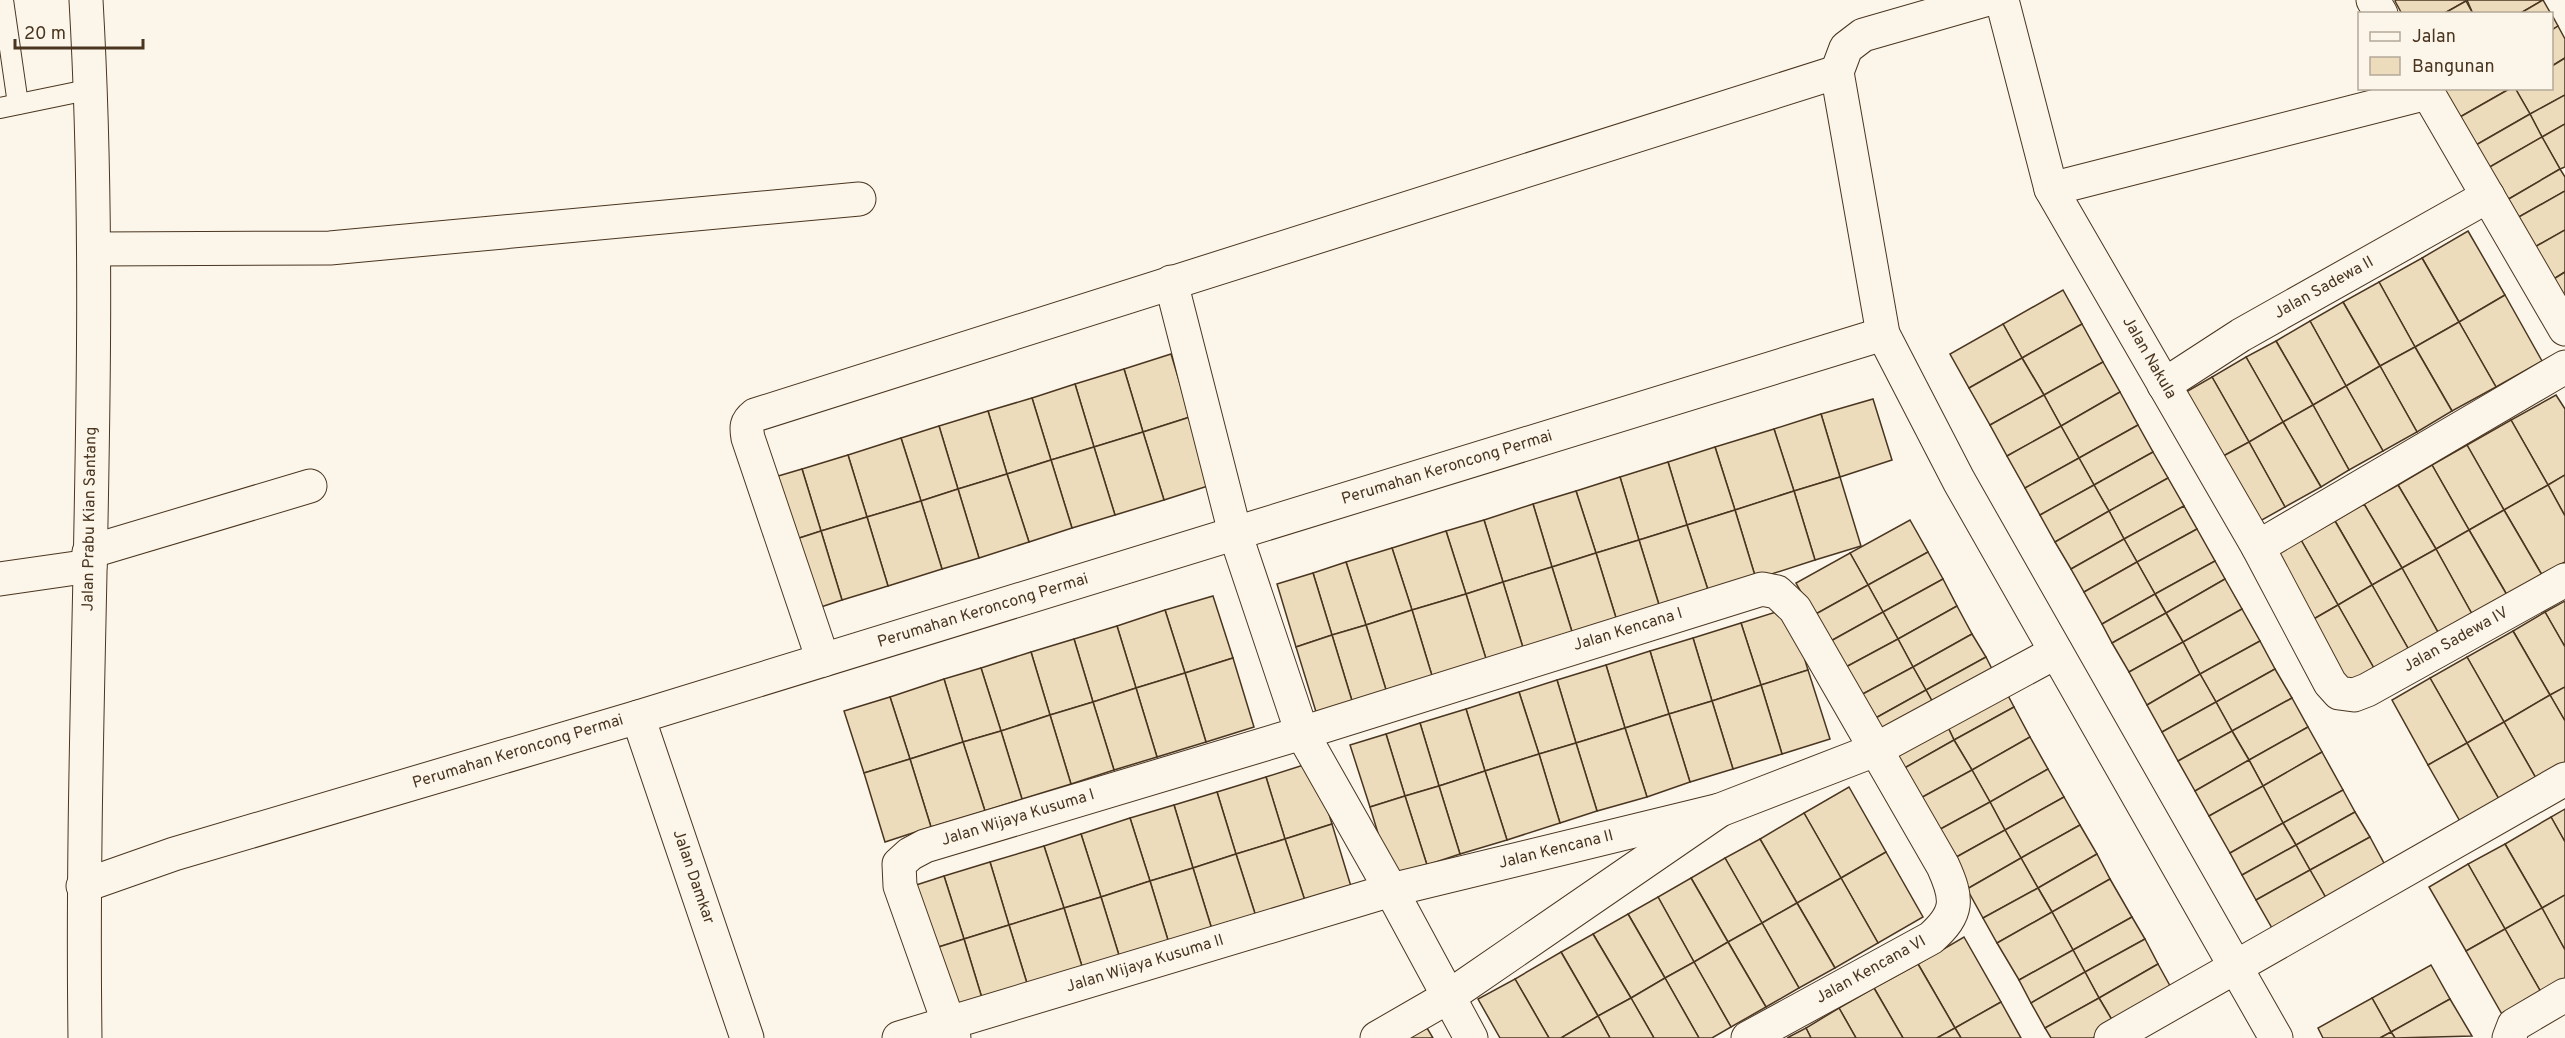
<svg xmlns="http://www.w3.org/2000/svg" width="2565" height="1038" font-family="Overpass,sans-serif">
<style>
.building{fill:#ecdcbc;stroke:#4a3520;stroke-width:1.5}
.lines{fill:none;stroke-linecap:round;stroke-linejoin:round}
.lane-casing{stroke:#4a3520;stroke-width:22}
.street-casing{stroke:#4a3520;stroke-width:35}
.secondary-casing{stroke:#4a3520;stroke-width:35}
.lane{stroke:#fbf6e9;stroke-width:20}
.street{stroke:#fbf6e9;stroke-width:33}
.secondary{stroke:#fbf6e9;stroke-width:33}
.labels{text-anchor:middle;dominant-baseline:central;stroke-width:4.5;stroke-linejoin:round;paint-order:stroke}
.street-label{font-size:16px;fill:#4a3520;stroke:#fbf6e9}
</style>
<rect width="100%" height="100%" fill="#fbf6e9"/>
<!-- building -->
<g class="building">
<polygon points="2396,0 2465,0 2466,1 2443,14 2402,14 2395,1"/>
<polygon points="2467,0 2543,0 2519,14 2473,14"/>
<polygon points="2543,0 2551,14 2519,14"/>
<polygon points="2466,1 2473,14 2443,14"/>
<polygon points="2552,15 2558,26 2552,30"/>
<polygon points="2558,26 2565,39 2565,58 2552,66 2552,30"/>
<polygon points="2565,58 2565,95 2530,114 2515,88 2552,88 2552,66"/>
<polygon points="2448,88 2511,88 2460,117 2445,90"/>
<polygon points="2511,88 2515,88 2530,114 2476,145 2460,117"/>
<polygon points="2565,95 2565,124 2542,137 2530,114"/>
<polygon points="2530,114 2542,137 2488,168 2476,145"/>
<polygon points="2565,124 2565,167 2560,169 2542,137"/>
<polygon points="2542,137 2560,169 2507,200 2488,168"/>
<polygon points="2560,169 2565,177 2565,191 2517,218 2507,200"/>
<polygon points="2565,191 2565,230 2533,248 2517,218"/>
<polygon points="2565,230 2565,272 2552,280 2533,248"/>
<polygon points="2468,231 2505,295 2459,322 2422,258"/>
<polygon points="2422,258 2459,322 2415,347 2379,282"/>
<polygon points="2565,272 2565,304 2552,280"/>
<polygon points="2379,282 2415,347 2380,366 2343,302"/>
<polygon points="2063,290 2082,324 2022,358 2003,324"/>
<polygon points="2505,295 2542,361 2496,387 2459,322"/>
<polygon points="2343,302 2380,366 2346,386 2310,321"/>
<polygon points="2310,321 2346,386 2313,405 2276,341"/>
<polygon points="2459,322 2496,387 2452,411 2415,347"/>
<polygon points="2003,324 2022,358 1969,388 1950,354"/>
<polygon points="2082,324 2103,362 2044,395 2022,358"/>
<polygon points="2276,341 2313,405 2283,422 2246,357"/>
<polygon points="2415,347 2452,411 2417,432 2380,366"/>
<polygon points="1171,354 1190,417 1143,432 1124,369"/>
<polygon points="2246,357 2283,422 2249,442 2212,377"/>
<polygon points="2022,358 2044,395 1990,425 1969,388"/>
<polygon points="2103,362 2120,392 2061,426 2044,395"/>
<polygon points="2380,366 2417,432 2383,451 2346,386"/>
<polygon points="1124,369 1143,432 1094,447 1075,384"/>
<polygon points="2212,377 2249,442 2216,460 2179,396"/>
<polygon points="1075,384 1094,447 1051,460 1032,398"/>
<polygon points="2346,386 2383,451 2349,470 2313,405"/>
<polygon points="2120,392 2138,425 2079,458 2061,426"/>
<polygon points="2044,395 2061,426 2007,456 1990,425"/>
<polygon points="2556,395 2565,409 2565,475 2548,485 2511,420"/>
<polygon points="1032,398 1051,460 1007,474 988,411"/>
<polygon points="1873,399 1892,460 1840,477 1821,414"/>
<polygon points="2313,405 2349,470 2321,487 2283,422"/>
<polygon points="988,411 1007,474 958,489 939,426"/>
<polygon points="1821,414 1840,477 1794,491 1774,429"/>
<polygon points="1190,417 1211,485 1164,500 1143,432"/>
<polygon points="2511,420 2548,485 2504,510 2467,445"/>
<polygon points="2283,422 2321,487 2285,507 2249,442"/>
<polygon points="2138,425 2153,452 2094,485 2079,458"/>
<polygon points="939,426 958,489 921,501 901,438"/>
<polygon points="2061,426 2079,458 2025,488 2007,456"/>
<polygon points="1774,429 1794,491 1735,510 1715,447"/>
<polygon points="1143,432 1164,500 1115,515 1094,447"/>
<polygon points="901,438 921,501 867,517 848,455"/>
<polygon points="2249,442 2285,507 2253,525 2216,460"/>
<polygon points="2467,445 2504,510 2469,530 2432,465"/>
<polygon points="1094,447 1115,515 1072,528 1051,460"/>
<polygon points="1715,447 1735,510 1687,525 1668,462"/>
<polygon points="2153,452 2168,478 2109,511 2094,485"/>
<polygon points="848,455 867,517 821,531 802,469"/>
<polygon points="2079,458 2094,485 2040,515 2025,488"/>
<polygon points="1051,460 1072,528 1029,542 1007,474"/>
<polygon points="1668,462 1687,525 1639,540 1620,477"/>
<polygon points="2432,465 2469,530 2436,549 2398,485"/>
<polygon points="802,469 821,531 787,542 768,479"/>
<polygon points="1007,474 1029,542 979,558 958,489"/>
<polygon points="2565,475 2565,516 2548,485"/>
<polygon points="1620,477 1639,540 1596,553 1576,491"/>
<polygon points="1840,477 1861,546 1815,560 1794,491"/>
<polygon points="2168,478 2184,506 2124,539 2109,511"/>
<polygon points="2094,485 2109,511 2055,542 2040,515"/>
<polygon points="2398,485 2436,549 2402,568 2364,504"/>
<polygon points="2548,485 2565,516 2565,562 2542,575 2504,510"/>
<polygon points="958,489 979,558 942,569 921,501"/>
<polygon points="1576,491 1596,553 1552,567 1533,504"/>
<polygon points="1794,491 1815,560 1756,579 1735,510"/>
<polygon points="921,501 942,569 888,586 867,517"/>
<polygon points="1533,504 1552,567 1503,582 1484,520"/>
<polygon points="2364,504 2402,568 2372,585 2335,521"/>
<polygon points="2184,506 2197,529 2137,562 2124,539"/>
<polygon points="1735,510 1756,579 1709,593 1687,525"/>
<polygon points="2504,510 2542,575 2507,595 2469,530"/>
<polygon points="2109,511 2124,539 2071,569 2055,542"/>
<polygon points="867,517 888,586 842,600 821,531"/>
<polygon points="1484,520 1503,582 1466,594 1446,531"/>
<polygon points="1910,520 1928,552 1868,585 1850,553"/>
<polygon points="2335,521 2372,585 2338,605 2301,540"/>
<polygon points="1687,525 1709,593 1660,608 1639,540"/>
<polygon points="2197,529 2215,561 2155,594 2137,562"/>
<polygon points="2469,530 2507,595 2472,614 2436,549"/>
<polygon points="821,531 842,600 809,611 787,542"/>
<polygon points="1446,531 1466,594 1412,610 1392,548"/>
<polygon points="2124,539 2137,562 2084,592 2071,569"/>
<polygon points="1639,540 1660,608 1617,621 1596,553"/>
<polygon points="2301,540 2338,605 2305,624 2268,559"/>
<polygon points="1392,548 1412,610 1366,625 1346,562"/>
<polygon points="2436,549 2472,614 2439,634 2402,568"/>
<polygon points="1928,552 1943,579 1883,612 1868,585"/>
<polygon points="1596,553 1617,621 1573,635 1552,567"/>
<polygon points="1850,553 1868,585 1814,615 1796,583"/>
<polygon points="2215,561 2225,579 2166,613 2155,594"/>
<polygon points="1346,562 1366,625 1332,635 1313,573"/>
<polygon points="2137,562 2155,594 2102,624 2084,592"/>
<polygon points="1552,567 1573,635 1524,651 1503,582"/>
<polygon points="2402,568 2439,634 2409,650 2372,585"/>
<polygon points="1313,573 1332,635 1296,647 1277,584"/>
<polygon points="1943,579 1957,606 1898,639 1883,612"/>
<polygon points="2225,579 2242,609 2183,642 2166,613"/>
<polygon points="1503,582 1524,651 1487,662 1466,594"/>
<polygon points="1868,585 1883,612 1829,642 1814,615"/>
<polygon points="2372,585 2409,650 2375,670 2338,605"/>
<polygon points="1466,594 1487,662 1433,679 1412,610"/>
<polygon points="2155,594 2166,613 2112,643 2102,624"/>
<polygon points="1213,596 1233,658 1185,673 1165,610"/>
<polygon points="2565,601 2565,647 2545,612"/>
<polygon points="2338,605 2375,670 2342,689 2305,624"/>
<polygon points="1957,606 1972,634 1913,667 1898,639"/>
<polygon points="1789,608 1808,670 1761,685 1741,623"/>
<polygon points="2242,609 2260,641 2200,674 2183,642"/>
<polygon points="1165,610 1185,673 1136,688 1117,626"/>
<polygon points="1412,610 1433,679 1387,693 1366,625"/>
<polygon points="1883,612 1898,639 1844,668 1829,642"/>
<polygon points="2545,612 2565,647 2565,687 2550,695 2513,631"/>
<polygon points="2166,613 2183,642 2129,672 2112,643"/>
<polygon points="1741,623 1761,685 1712,701 1693,638"/>
<polygon points="1366,625 1387,693 1353,704 1332,635"/>
<polygon points="1117,626 1136,688 1093,702 1074,639"/>
<polygon points="2513,631 2550,695 2504,722 2467,657"/>
<polygon points="1972,634 1986,657 1926,690 1913,667"/>
<polygon points="1332,635 1353,704 1317,715 1296,647"/>
<polygon points="1693,638 1712,701 1669,714 1650,651"/>
<polygon points="1074,639 1093,702 1050,715 1031,652"/>
<polygon points="1898,639 1913,667 1859,696 1844,668"/>
<polygon points="2260,641 2275,669 2216,702 2200,674"/>
<polygon points="2183,642 2200,674 2147,705 2129,672"/>
<polygon points="1650,651 1669,714 1625,728 1606,665"/>
<polygon points="1031,652 1050,715 1001,731 981,668"/>
<polygon points="1986,657 1996,677 1937,710 1926,690"/>
<polygon points="2467,657 2504,722 2467,743 2430,678"/>
<polygon points="1233,658 1254,727 1206,742 1185,673"/>
<polygon points="1606,665 1625,728 1576,743 1557,680"/>
<polygon points="1913,667 1926,690 1872,720 1859,696"/>
<polygon points="981,668 1001,731 963,742 944,679"/>
<polygon points="2275,669 2292,698 2232,731 2216,702"/>
<polygon points="1808,670 1830,739 1782,754 1761,685"/>
<polygon points="1185,673 1206,742 1157,757 1136,688"/>
<polygon points="2200,674 2216,702 2162,732 2147,705"/>
<polygon points="2430,678 2467,743 2428,765 2392,700"/>
<polygon points="944,679 963,742 910,759 890,697"/>
<polygon points="1557,680 1576,743 1539,754 1519,692"/>
<polygon points="1761,685 1782,754 1733,769 1712,701"/>
<polygon points="2565,687 2565,721 2550,695"/>
<polygon points="1136,688 1157,757 1114,770 1093,702"/>
<polygon points="2004,688 2014,707 1954,740 1945,721"/>
<polygon points="1926,690 1937,710 1883,739 1872,720"/>
<polygon points="1519,692 1539,754 1485,771 1466,709"/>
<polygon points="2550,695 2565,721 2565,773 2541,787 2504,722"/>
<polygon points="890,697 910,759 864,773 844,711"/>
<polygon points="2292,698 2308,727 2249,760 2232,731"/>
<polygon points="1712,701 1733,769 1690,782 1669,714"/>
<polygon points="1093,702 1114,770 1071,784 1050,715"/>
<polygon points="2216,702 2232,731 2178,761 2162,732"/>
<polygon points="2014,707 2030,737 1972,770 1954,740"/>
<polygon points="1466,709 1485,771 1439,786 1420,723"/>
<polygon points="1669,714 1690,782 1647,797 1625,728"/>
<polygon points="1050,715 1071,784 1022,799 1001,731"/>
<polygon points="1945,721 1954,740 1901,770 1890,752"/>
<polygon points="2504,722 2541,787 2504,808 2467,743"/>
<polygon points="1420,723 1439,786 1405,796 1386,734"/>
<polygon points="2308,727 2322,752 2263,786 2249,760"/>
<polygon points="1625,728 1647,797 1597,811 1576,743"/>
<polygon points="1001,731 1022,799 985,811 963,742"/>
<polygon points="2232,731 2249,760 2195,791 2178,761"/>
<polygon points="1386,734 1405,796 1370,807 1350,745"/>
<polygon points="2030,737 2048,769 1990,802 1972,770"/>
<polygon points="1954,740 1972,770 1917,800 1901,770"/>
<polygon points="963,742 985,811 931,827 910,759"/>
<polygon points="1576,743 1597,811 1560,823 1539,754"/>
<polygon points="2467,743 2504,808 2465,830 2428,765"/>
<polygon points="2322,752 2343,790 2283,823 2263,786"/>
<polygon points="1539,754 1560,823 1507,840 1485,771"/>
<polygon points="910,759 931,827 885,842 864,773"/>
<polygon points="2249,760 2263,786 2209,816 2195,791"/>
<polygon points="1313,762 1332,824 1285,839 1266,777"/>
<polygon points="2048,769 2064,797 2005,830 1990,802"/>
<polygon points="1972,770 1990,802 1935,832 1917,800"/>
<polygon points="1485,771 1507,840 1460,854 1439,786"/>
<polygon points="1266,777 1285,839 1236,854 1217,792"/>
<polygon points="1439,786 1460,854 1427,865 1405,796"/>
<polygon points="2263,786 2283,823 2230,853 2209,816"/>
<polygon points="1849,787 1886,852 1841,878 1804,813"/>
<polygon points="2343,790 2355,812 2296,845 2283,823"/>
<polygon points="1217,792 1236,854 1193,868 1174,805"/>
<polygon points="1405,796 1427,865 1391,876 1370,807"/>
<polygon points="2064,797 2080,825 2021,858 2005,830"/>
<polygon points="1990,802 2005,830 1951,860 1935,832"/>
<polygon points="1174,805 1193,868 1150,881 1130,818"/>
<polygon points="2565,809 2565,842 2551,817"/>
<polygon points="2355,812 2370,837 2310,870 2296,845"/>
<polygon points="1804,813 1841,878 1797,903 1760,839"/>
<polygon points="2551,817 2565,842 2565,895 2542,908 2505,844"/>
<polygon points="1130,818 1150,881 1101,897 1081,834"/>
<polygon points="2283,823 2296,845 2242,875 2230,853"/>
<polygon points="1332,824 1353,893 1307,907 1285,839"/>
<polygon points="2080,825 2097,854 2038,888 2021,858"/>
<polygon points="2005,830 2021,858 1967,889 1951,860"/>
<polygon points="1081,834 1101,897 1064,908 1044,846"/>
<polygon points="2370,837 2385,865 2326,898 2310,870"/>
<polygon points="1285,839 1307,907 1258,923 1236,854"/>
<polygon points="1760,839 1797,903 1762,923 1725,858"/>
<polygon points="2505,844 2542,908 2505,929 2468,864"/>
<polygon points="2296,845 2310,870 2256,900 2242,875"/>
<polygon points="1044,846 1064,908 1009,925 990,862"/>
<polygon points="1886,852 1923,917 1878,943 1841,878"/>
<polygon points="1236,854 1258,923 1214,936 1193,868"/>
<polygon points="2097,854 2110,879 2052,912 2038,888"/>
<polygon points="1725,858 1762,923 1728,942 1691,878"/>
<polygon points="2021,858 2038,888 1983,918 1967,889"/>
<polygon points="990,862 1009,925 964,939 944,876"/>
<polygon points="2468,864 2505,929 2466,951 2429,887"/>
<polygon points="1193,868 1214,936 1171,950 1150,881"/>
<polygon points="2310,870 2326,898 2272,928 2256,900"/>
<polygon points="944,876 964,939 929,950 910,887"/>
<polygon points="1691,878 1728,942 1694,962 1658,897"/>
<polygon points="1841,878 1878,943 1835,968 1797,903"/>
<polygon points="2110,879 2132,917 2073,950 2052,912"/>
<polygon points="1150,881 1171,950 1122,965 1101,897"/>
<polygon points="2038,888 2052,912 1997,943 1983,918"/>
<polygon points="2565,895 2565,950 2542,908"/>
<polygon points="1101,897 1122,965 1085,976 1064,908"/>
<polygon points="1658,897 1694,962 1665,978 1628,914"/>
<polygon points="1797,903 1835,968 1799,988 1762,923"/>
<polygon points="1064,908 1085,976 1030,993 1009,925"/>
<polygon points="2542,908 2565,950 2565,981 2542,994 2505,929"/>
<polygon points="2052,912 2073,950 2019,980 1997,943"/>
<polygon points="1628,914 1665,978 1631,998 1593,934"/>
<polygon points="2132,917 2145,939 2085,972 2073,950"/>
<polygon points="1762,923 1799,988 1766,1007 1728,942"/>
<polygon points="1009,925 1030,993 985,1008 964,939"/>
<polygon points="2505,929 2542,994 2503,1016 2466,951"/>
<polygon points="1593,934 1631,998 1598,1016 1561,952"/>
<polygon points="1964,937 2001,1002 1955,1028 1918,964"/>
<polygon points="964,939 985,1008 951,1018 929,950"/>
<polygon points="2145,939 2158,964 2099,998 2085,972"/>
<polygon points="1728,942 1766,1007 1731,1027 1694,962"/>
<polygon points="2073,950 2085,972 2031,1003 2019,980"/>
<polygon points="1561,952 1598,1016 1561,1038 1549,1038 1515,979"/>
<polygon points="1694,962 1731,1027 1712,1038 1699,1038 1665,978"/>
<polygon points="1918,964 1955,1028 1937,1038 1903,1038 1874,988"/>
<polygon points="2158,964 2174,993 2115,1025 2099,998"/>
<polygon points="2431,965 2450,999 2391,1032 2372,998"/>
<polygon points="2085,972 2099,998 2045,1028 2031,1003"/>
<polygon points="1665,978 1699,1038 1654,1038 1631,998"/>
<polygon points="1515,979 1549,1038 1500,1038 1478,999"/>
<polygon points="1874,988 1903,1038 1856,1038 1839,1008"/>
<polygon points="1631,998 1654,1038 1610,1038 1598,1016"/>
<polygon points="2099,998 2115,1025 2093,1038 2051,1038 2045,1028"/>
<polygon points="2372,998 2391,1032 2380,1038 2323,1038 2318,1028"/>
<polygon points="2450,999 2472,1036 2395,1038 2391,1032"/>
<polygon points="2001,1002 2021,1038 1961,1038 1955,1028"/>
<polygon points="1839,1008 1856,1038 1811,1038 1806,1028"/>
<polygon points="1598,1016 1610,1038 1561,1038"/>
<polygon points="1427,1028 1433,1038 1409,1038"/>
<polygon points="1806,1028 1811,1038 1787,1038"/>
<polygon points="1955,1028 1961,1038 1937,1038"/>
<polygon points="2391,1032 2395,1038 2380,1038"/>
</g>
<g class="lines">
<defs>
<g id="lane">
<polyline points="3,0 18,104"/>
<polyline points="0,108 92,89"/>
</g>
<g id="street">
<polyline points="2002,0 2051,189 2258,547 2330,683 2339,693 2354,695 2367,690 2565,580"/>
<polyline points="2373,0 2381,14"/>
<polyline points="1837,72 1883,334 1959,481 2276,1038"/>
<polyline points="1837,72 1846,48 1863,35 1985,0"/>
<polyline points="2425,88 2565,329"/>
<polyline points="2051,189 2427,93"/>
<polyline points="95,249 330,248 859,199"/>
<polyline points="1171,282 1235,533 1302,733 1391,890 1471,1038"/>
<polyline points="2164,385 2241,335 2488,196"/>
<polyline points="2258,547 2565,367"/>
<polyline points="89,552 310,486"/>
<polyline points="0,579 90,566"/>
<path d="M823,660l-75,-222c-2,-11 -2,-16 7,-23l1082,-343"/>
<polyline points="638,717 747,1038"/>
<polyline points="83,886 174,854 638,717 1883,334"/>
<polyline points="899,1038 1391,890 1720,810"/>
<path d="M954,1038l-54,-152 -1,-22 11,-10 15,-8 377,-113 460,-144 15,3 18,17 148,257c15,33 16,47 -12,72l-183,100"/>
<polyline points="1377,1038 1448,997 1720,810 1875,750 2056,652"/>
<polyline points="2111,1038 2565,779"/>
<polyline points="2509,1038 2514,1025 2565,995"/>
</g>
<path id="secondary" d="M85,1038c-5,-346 21,-692 1,-1038"/>
</defs>
<!-- lane casing -->
<use href="#lane" class="lane-casing"/>
<!-- street casing -->
<use href="#street" class="street-casing"/>
<!-- secondary casing -->
<use href="#secondary" class="secondary-casing"/>
<!-- lane -->
<use href="#lane" class="lane"/>
<!-- street -->
<use href="#street" class="street"/>
<!-- secondary -->
<use href="#secondary" class="secondary"/>
</g>
<g class="labels">
<!-- street labels -->
<g class="street-label">
<text transform="translate(2324 288) rotate(-29)">Jalan Sadewa II</text>
<text transform="translate(2149 358) rotate(60)">Jalan Nakula</text>
<text transform="translate(1447 468) rotate(-17)">Perumahan Keroncong Permai</text>
<text transform="translate(90 519) rotate(-89)">Jalan Prabu Kian Santang</text>
<text transform="translate(983 611) rotate(-17)">Perumahan Keroncong Permai</text>
<text transform="translate(1628 630) rotate(-17)">Jalan Kencana I</text>
<text transform="translate(2456 640) rotate(-29)">Jalan Sadewa IV</text>
<text transform="translate(518 752) rotate(-17)">Perumahan Keroncong Permai</text>
<text transform="translate(1018 818) rotate(-17)">Jalan Wijaya Kusuma I</text>
<text transform="translate(1556 850) rotate(-14)">Jalan Kencana II</text>
<text transform="translate(693 877) rotate(71)">Jalan Damkar</text>
<text transform="translate(1145 964) rotate(-17)">Jalan Wijaya Kusuma II</text>
<text transform="translate(1871 970) rotate(-29)">Jalan Kencana VI</text>
</g>
</g>
<!-- legend -->
<rect x="2358" y="12" width="195" height="78" fill="#fbf6e9" stroke="#b4a999" stroke-width="1.5"/>
<rect x="2370" y="32" width="30" height="9" fill="#fbf6e9" stroke="#b4a999" stroke-width="1.5"/>
<text x="2412" y="42" font-size="18" fill="#4a3520">Jalan</text>
<rect x="2370" y="57" width="30" height="18" fill="#ecdcbc" stroke="#b4a999" stroke-width="1.5"/>
<text x="2412" y="72" font-size="18" fill="#4a3520">Bangunan</text>
<!-- scale -->
<path d="M15 39v9h128v-9" fill="none" stroke="#4a3520" stroke-width="3"/>
<text x="24" y="39" font-size="18" fill="#4a3520" stroke="#fbf6e9" stroke-width="4.5" paint-order="stroke">20 m</text>
</svg>
